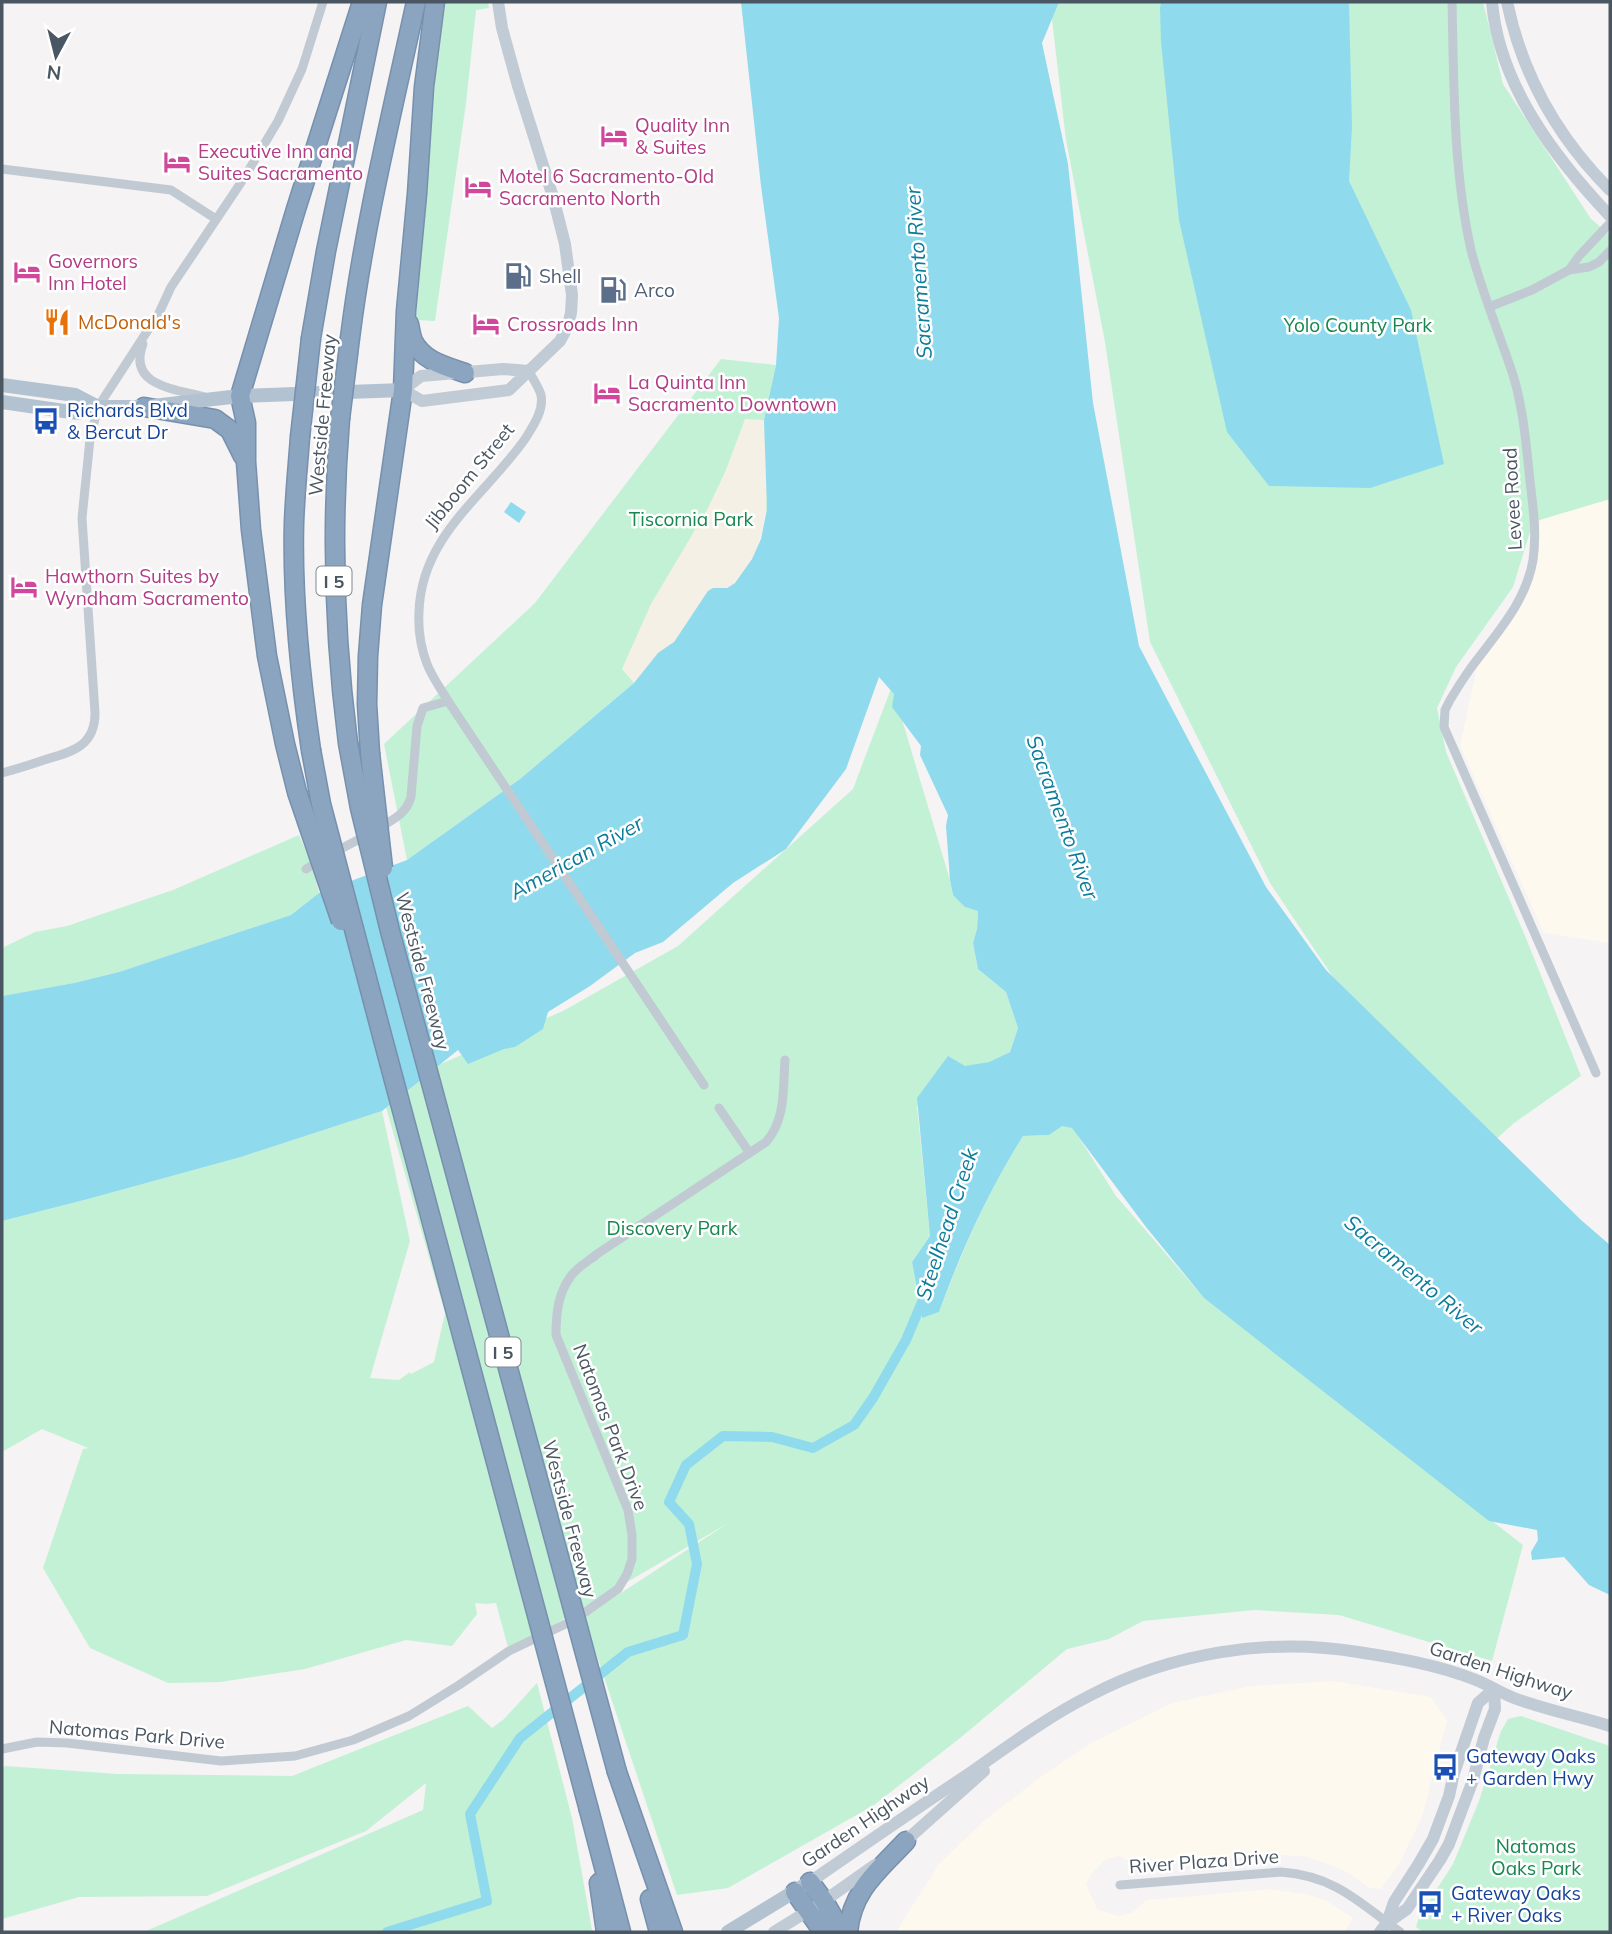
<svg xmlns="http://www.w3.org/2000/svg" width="1612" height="1934" font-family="Mulish,sans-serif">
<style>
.commercial{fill:#fdf9ef}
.green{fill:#c3f1d5}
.sand{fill:#f5f0e5}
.water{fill:#90daee}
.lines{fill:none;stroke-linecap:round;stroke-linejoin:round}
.canal{stroke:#90daee;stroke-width:10}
.highway-casing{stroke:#7690ad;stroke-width:21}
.street{stroke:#c1cad2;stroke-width:9}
.secondary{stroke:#c1cbd6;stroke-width:12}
.primary{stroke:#b3c2d1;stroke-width:14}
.highway{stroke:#8ba5c1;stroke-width:18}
.highway-bridge-casing{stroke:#7690ad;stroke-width:21;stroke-linecap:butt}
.highway-bridge{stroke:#8ba5c1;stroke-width:18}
.labels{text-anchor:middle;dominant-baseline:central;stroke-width:5;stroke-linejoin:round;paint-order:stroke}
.shield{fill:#fff;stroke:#808990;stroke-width:2}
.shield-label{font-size:18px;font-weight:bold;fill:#4a5661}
.hotel-label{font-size:19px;fill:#b23c85;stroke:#fff;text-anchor:start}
.service-label{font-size:19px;fill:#4e5e75;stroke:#fff;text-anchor:start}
.food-label{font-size:19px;fill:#c56008;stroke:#fff;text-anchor:start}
.park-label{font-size:19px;fill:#17864f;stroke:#fff}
.transit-label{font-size:19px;fill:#164399;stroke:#fff;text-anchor:start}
.street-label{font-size:19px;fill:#4a5661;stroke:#fff}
.water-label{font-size:21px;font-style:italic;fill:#0c7c9b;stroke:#fff}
</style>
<rect width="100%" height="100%" fill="#f5f3f3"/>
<!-- commercial -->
<g class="commercial">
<polygon points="1610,499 1610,943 1544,933 1460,746 1477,667 1522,600 1541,518"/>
<polygon points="1333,1681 1431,1697 1447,1721 1422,1817 1398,1866 1380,1889 1370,1888 1345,1871 1309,1857 1280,1855 1140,1865 1119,1856 1105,1860 1091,1874 1086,1884 1097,1909 1118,1916 1132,1913 1147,1900 1270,1889 1309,1895 1325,1900 1353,1918 1344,1932 896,1932 939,1864 986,1819 1038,1779 1089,1744 1172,1703 1251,1686"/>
</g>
<!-- green -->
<g class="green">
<polygon points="446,2 488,2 489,8 476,10 466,103 435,321 416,320 436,67"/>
<polygon points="1050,2 1483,2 1503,84 1591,219 1610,235 1610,499 1533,522 1513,587 1456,667 1437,708 1446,752 1528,943 1581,1076 1514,1123 1494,1141 1333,977 1270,883 1150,642 1105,342 1066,140"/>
<polygon points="721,359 776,365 764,420 767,509 669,647 658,653 634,683 520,779 407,860 384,744 535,603"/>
<path d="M892,686l58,194 3,15 25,16 -1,18 -4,14 5,26 28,23 12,36 -8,24 -21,10 -24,5 -48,39 13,130 -18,26 9,56 18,-6c23,-61 49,-121 84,-176l26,-1 13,-10 11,3 43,68 88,102 319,247 -31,116 -153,-46 -85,-5 -111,11 -34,18 -42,10 -107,89 -86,67 -146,83 -51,7 -93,-278 146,-95 -221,129 -13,-48 -9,1 -12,-1 2,11 -25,32 -46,-6 -101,29 -85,13 -52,1 -78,-35 -47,-80 40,-119 5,-1 -46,-19 -40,23v-231l86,-22 153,-42 141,-46 28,130 -40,137 29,2 11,-8 1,2 23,-12 11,-49 -64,-223 182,-79 115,-65 175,-157z"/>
<polygon points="299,835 312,865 319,893 291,915 119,972 74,983 2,996 2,948 35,932 67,926 173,890"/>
<polygon points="537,1683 572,1818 592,1930 589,1932 144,1932 423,1810 426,1783 366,1831 207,1896 79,1897 2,1919 2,1768 5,1766 118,1774 292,1776 468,1706 492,1728 504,1719"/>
<polygon points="1521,1716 1610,1746 1610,1932 1423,1932 1416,1927 1419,1917 1453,1864 1479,1801 1501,1731 1508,1719"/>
</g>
<!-- sand -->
<path class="sand" d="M745,419l19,1c1,55 13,104 -21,152 -4,5 -8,12 -15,15 -6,3 -13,0 -20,4l-34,51 -16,11 -24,30 -12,-14 29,-65 57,-96 18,-38z"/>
<!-- water -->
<g class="water">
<path d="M741,2h318l-17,41 26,121 25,239 46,243 127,241 60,83 255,250 29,25v350l-21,-10 -25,-28 -32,3 -1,-8 7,-12 -1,-10 -48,-9 -285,-223 -58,-71 -74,-99 -10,-2 -13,9 -26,1c-35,56 -62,115 -84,176l-17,6 -10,-56 18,-26 -13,-138 31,-42 17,10 24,-4 21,-10 8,-24 -12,-36 -28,-23 -5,-26 4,-14 1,-18 -13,-4 -12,-12 -3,-15 -4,-54 2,-11 -28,-60 1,-9 -29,-39 2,-13 -15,-17 -33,92 -60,80 -53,34 -70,59 -28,11 -45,33 -42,26 -5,17 -28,18 -11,2 -36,15 -10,-14 -76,61 -141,46 -153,42 -86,22v-225l72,-13 45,-11 172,-57 28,-22 88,-33 113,-81 114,-96 24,-30 16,-11 34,-51 5,-3h14l8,-5 17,-24 9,-20 6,-30 -3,-89 12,-55 3,-47 -18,-132z"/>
<polygon points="1161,2 1349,2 1352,127 1349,181 1411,310 1444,464 1370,488 1269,486 1227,432 1179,220 1161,42 1160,8"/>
<polygon points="511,502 526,512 519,523 504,512"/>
</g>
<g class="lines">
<!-- canal -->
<polyline class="canal" points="387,1932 487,1901 470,1814 520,1738 628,1652 683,1635 697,1564 689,1524 669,1502 686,1465 723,1436 772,1437 813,1448 854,1425 873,1398 906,1340 925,1295"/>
<defs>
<g id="highway">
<path d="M409,324c1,5 2,12 4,17 10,20 32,25 52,32"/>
<polyline points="311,338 326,251 377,2"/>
<path d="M350,338c14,-113 42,-225 66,-336"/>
<polyline points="144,407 215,419 230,430 243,456"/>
<path d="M340,419c-9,109 -6,215 8,324"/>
<path d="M300,437c-2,28 -5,57 -6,86 -2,76 6,152 17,227"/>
<polyline points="370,753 367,704 368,656 372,605 403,390 406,311 417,194 424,87 435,2"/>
<polyline points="297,792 285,744 267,656 251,530 246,462 246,423 240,396 296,209 362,2"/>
<polyline points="617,1772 673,1932"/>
<polyline points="589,1810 621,1932"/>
<polyline points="810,1882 824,1901 842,1932"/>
<polyline points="599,1883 606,1932"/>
<polyline points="795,1892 823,1932"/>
<polyline points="650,1899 659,1932"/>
<path d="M848,1932c4,-42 30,-61 58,-91"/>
</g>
</defs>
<!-- highway casing -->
<use href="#highway" class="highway-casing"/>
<!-- street -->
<g class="street">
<path d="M1452,2c2,83 1,167 19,248 10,39 26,78 39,116 13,36 16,77 20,115 3,26 7,52 3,79 -7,43 -38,75 -63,109 -7,10 -14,21 -20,31l-5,10 -1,17 152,346"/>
<polyline points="2,169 171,190 216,219"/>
<polyline points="1569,270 1579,256 1610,223"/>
<polyline points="1489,307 1532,290 1569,270 1589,267 1599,262 1610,251"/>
<path d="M143,344c-16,42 32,45 62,53"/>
<path d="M529,371c3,7 10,16 12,24 3,16 -8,31 -16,44 -40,57 -104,97 -106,173 -1,17 2,36 8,52 5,13 14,25 21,37l256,384"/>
<path d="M2,773c14,-4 28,-8 42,-13 27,-8 51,-13 51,-47l-13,-195 8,-79 8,-32 61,-94 12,-26 73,-109 34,-57 24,-52 21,-67"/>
<path d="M379,828c15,-9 27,-14 32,-31l6,-71 6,-18 25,-7"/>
<polyline points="333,853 367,835"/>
<polyline points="306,869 321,860"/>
<polyline points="719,1108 749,1152"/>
<path d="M2,1749l35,-7 30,1 154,18 74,-5 58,-16 56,-24 50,-31 50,-34 65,-31 44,-31 9,-15 5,-15v-24l-4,-25 -72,-175c0,-21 2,-42 15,-59 6,-9 18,-15 26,-22l169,-112c20,-22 17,-55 19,-82"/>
<path d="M1120,1885l161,-13c54,4 78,30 119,60"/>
</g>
<!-- secondary -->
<g class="secondary">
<polyline points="498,2 502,28 518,86 553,197 565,244 572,295 571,313 567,328 560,341 509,390 422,401 403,390 421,376 503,369 529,371"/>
<path d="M1492,2c7,83 63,156 118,214"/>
<path d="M1507,2c15,72 51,136 103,188"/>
<polyline points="901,1845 984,1771"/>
<path d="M810,1882c52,-36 104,-72 157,-107 40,-28 80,-58 124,-80 80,-42 178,-58 267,-43 39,6 81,13 118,28 13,5 25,13 38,18 32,12 64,18 96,28"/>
<polyline points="1387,1923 1407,1909 1440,1860 1449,1844 1473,1780 1484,1738 1495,1709 1494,1689"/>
<polyline points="774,1932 824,1901 875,1865"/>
<polyline points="1380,1932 1387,1923 1394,1902 1418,1865 1433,1839 1449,1796 1454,1773 1478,1703 1494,1689"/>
</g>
<!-- primary -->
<g class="primary">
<polyline points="2,385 75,395 98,407"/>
<polyline points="2,402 78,413 98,407 144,407 240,396 403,390"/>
<polyline points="728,1932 810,1882"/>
</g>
<!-- highway -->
<use href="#highway" class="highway"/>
<defs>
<g id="highway-bridge">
<polyline points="340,419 350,338"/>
<polyline points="300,437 311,338"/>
<polyline points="348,743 360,808 390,931 617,1772"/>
<polyline points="311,750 321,804 384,1043 589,1810"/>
<polyline points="370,753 383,868"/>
<polyline points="297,792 341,921"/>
</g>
</defs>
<!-- highway-bridge casing -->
<use href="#highway-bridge" class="highway-bridge-casing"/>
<!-- highway-bridge -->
<use href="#highway-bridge" class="highway-bridge"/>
</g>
<!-- icons -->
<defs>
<symbol id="hotel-bare" viewBox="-9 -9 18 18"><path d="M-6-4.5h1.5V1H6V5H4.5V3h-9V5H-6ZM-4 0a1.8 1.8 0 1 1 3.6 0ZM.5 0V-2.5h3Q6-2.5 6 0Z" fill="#d1479c" stroke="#fff" stroke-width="2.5" paint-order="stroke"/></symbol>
<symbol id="fuel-bare" viewBox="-9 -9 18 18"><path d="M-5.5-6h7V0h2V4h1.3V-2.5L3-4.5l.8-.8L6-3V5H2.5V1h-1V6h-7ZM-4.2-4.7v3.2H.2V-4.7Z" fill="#5c6f8a" stroke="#fff" stroke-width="2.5" paint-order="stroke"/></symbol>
<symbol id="restaurant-bare" viewBox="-9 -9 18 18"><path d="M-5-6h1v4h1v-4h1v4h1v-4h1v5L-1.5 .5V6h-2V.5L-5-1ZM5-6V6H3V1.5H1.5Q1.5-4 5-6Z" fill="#e8710a" stroke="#fff" stroke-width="2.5" paint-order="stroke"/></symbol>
<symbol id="bus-bare" viewBox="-9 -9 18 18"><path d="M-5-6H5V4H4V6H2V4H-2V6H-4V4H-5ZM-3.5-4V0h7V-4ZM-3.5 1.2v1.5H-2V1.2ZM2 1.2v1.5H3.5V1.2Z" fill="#1a4fb4" stroke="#fff" stroke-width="2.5" paint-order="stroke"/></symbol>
</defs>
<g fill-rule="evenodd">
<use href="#hotel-bare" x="595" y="117" width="38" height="38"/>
<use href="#hotel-bare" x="158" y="143" width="38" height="38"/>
<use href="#hotel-bare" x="459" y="168" width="38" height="38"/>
<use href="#hotel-bare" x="8" y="253" width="38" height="38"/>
<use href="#fuel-bare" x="499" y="257" width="38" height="38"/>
<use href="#fuel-bare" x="594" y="271" width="38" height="38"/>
<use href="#restaurant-bare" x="38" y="303" width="38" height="38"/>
<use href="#hotel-bare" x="467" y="305" width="38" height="38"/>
<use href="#hotel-bare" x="588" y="374" width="38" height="38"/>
<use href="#bus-bare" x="27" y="402" width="38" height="38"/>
<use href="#hotel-bare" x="5" y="568" width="38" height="38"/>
<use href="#bus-bare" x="1426" y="1748" width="38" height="38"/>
<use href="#bus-bare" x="1411" y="1885" width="38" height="38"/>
</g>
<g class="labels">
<!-- shield labels -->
<g class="shield">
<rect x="316.5" y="566.5" width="35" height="29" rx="5"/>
<rect x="485.5" y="1337.5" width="35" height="29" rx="5"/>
</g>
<g class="shield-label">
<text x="334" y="581">I 5</text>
<text x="503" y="1352">I 5</text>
</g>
<!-- hotel labels -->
<g class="hotel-label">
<text x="635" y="125">Quality Inn<tspan x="635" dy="22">&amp; Suites</tspan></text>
<text x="198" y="151">Executive Inn and<tspan x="198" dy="22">Suites Sacramento</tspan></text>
<text x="499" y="176">Motel 6 Sacramento-Old<tspan x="499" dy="22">Sacramento North</tspan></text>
<text x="48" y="261">Governors<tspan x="48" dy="22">Inn Hotel</tspan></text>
<text x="507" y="324">Crossroads Inn</text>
<text x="628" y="382">La Quinta Inn<tspan x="628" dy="22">Sacramento Downtown</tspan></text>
<text x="45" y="576">Hawthorn Suites by<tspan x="45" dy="22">Wyndham Sacramento</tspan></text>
</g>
<!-- service labels -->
<g class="service-label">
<text x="539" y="276">Shell</text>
<text x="634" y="290">Arco</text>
</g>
<!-- food labels -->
<g class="food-label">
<text x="78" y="322">McDonald's</text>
</g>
<!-- park labels -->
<g class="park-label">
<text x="1358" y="325">Yolo County Park</text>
<text x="691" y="519">Tiscornia Park</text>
<text x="672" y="1228">Discovery Park</text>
<text x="1536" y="1846">Natomas<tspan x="1536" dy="22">Oaks Park</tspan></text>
</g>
<!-- transit labels -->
<g class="transit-label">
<text x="67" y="410">Richards Blvd<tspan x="67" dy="22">&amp; Bercut Dr</tspan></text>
<text x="1466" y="1756">Gateway Oaks<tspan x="1466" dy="22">+ Garden Hwy</tspan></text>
<text x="1451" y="1893">Gateway Oaks<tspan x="1451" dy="22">+ River Oaks</tspan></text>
</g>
<!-- street labels -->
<g class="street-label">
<text transform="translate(322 415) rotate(-85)">Westside Freeway</text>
<text transform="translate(469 476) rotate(-51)">Jibboom Street</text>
<text transform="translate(1512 499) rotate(-93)">Levee Road</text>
<text transform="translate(423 971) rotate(75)">Westside Freeway</text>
<text transform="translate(611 1427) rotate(69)">Natomas Park Drive</text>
<text transform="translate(570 1519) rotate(75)">Westside Freeway</text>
<text transform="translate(1501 1670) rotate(18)">Garden Highway</text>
<text transform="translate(137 1734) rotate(5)">Natomas Park Drive</text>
<text transform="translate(865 1821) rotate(-34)">Garden Highway</text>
<text transform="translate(1204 1861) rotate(-4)">River Plaza Drive</text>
</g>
<!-- water labels -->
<g class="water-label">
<text transform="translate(918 273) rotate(-94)">Sacramento River</text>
<text transform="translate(1063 817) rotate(70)">Sacramento River</text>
<text transform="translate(576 857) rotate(-29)">American River</text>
<text transform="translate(946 1224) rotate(-72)">Steelhead Creek</text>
<text transform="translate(1414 1274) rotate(40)">Sacramento River</text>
</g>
</g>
<!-- border -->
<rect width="1612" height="1934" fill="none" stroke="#4a5661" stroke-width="7"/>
<!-- north arrow -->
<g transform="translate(56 56) rotate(187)" stroke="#ffffff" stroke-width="5" paint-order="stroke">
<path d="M0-5L12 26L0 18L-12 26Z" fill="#4a5661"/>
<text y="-10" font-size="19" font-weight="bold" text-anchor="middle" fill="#4a5661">N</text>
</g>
</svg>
